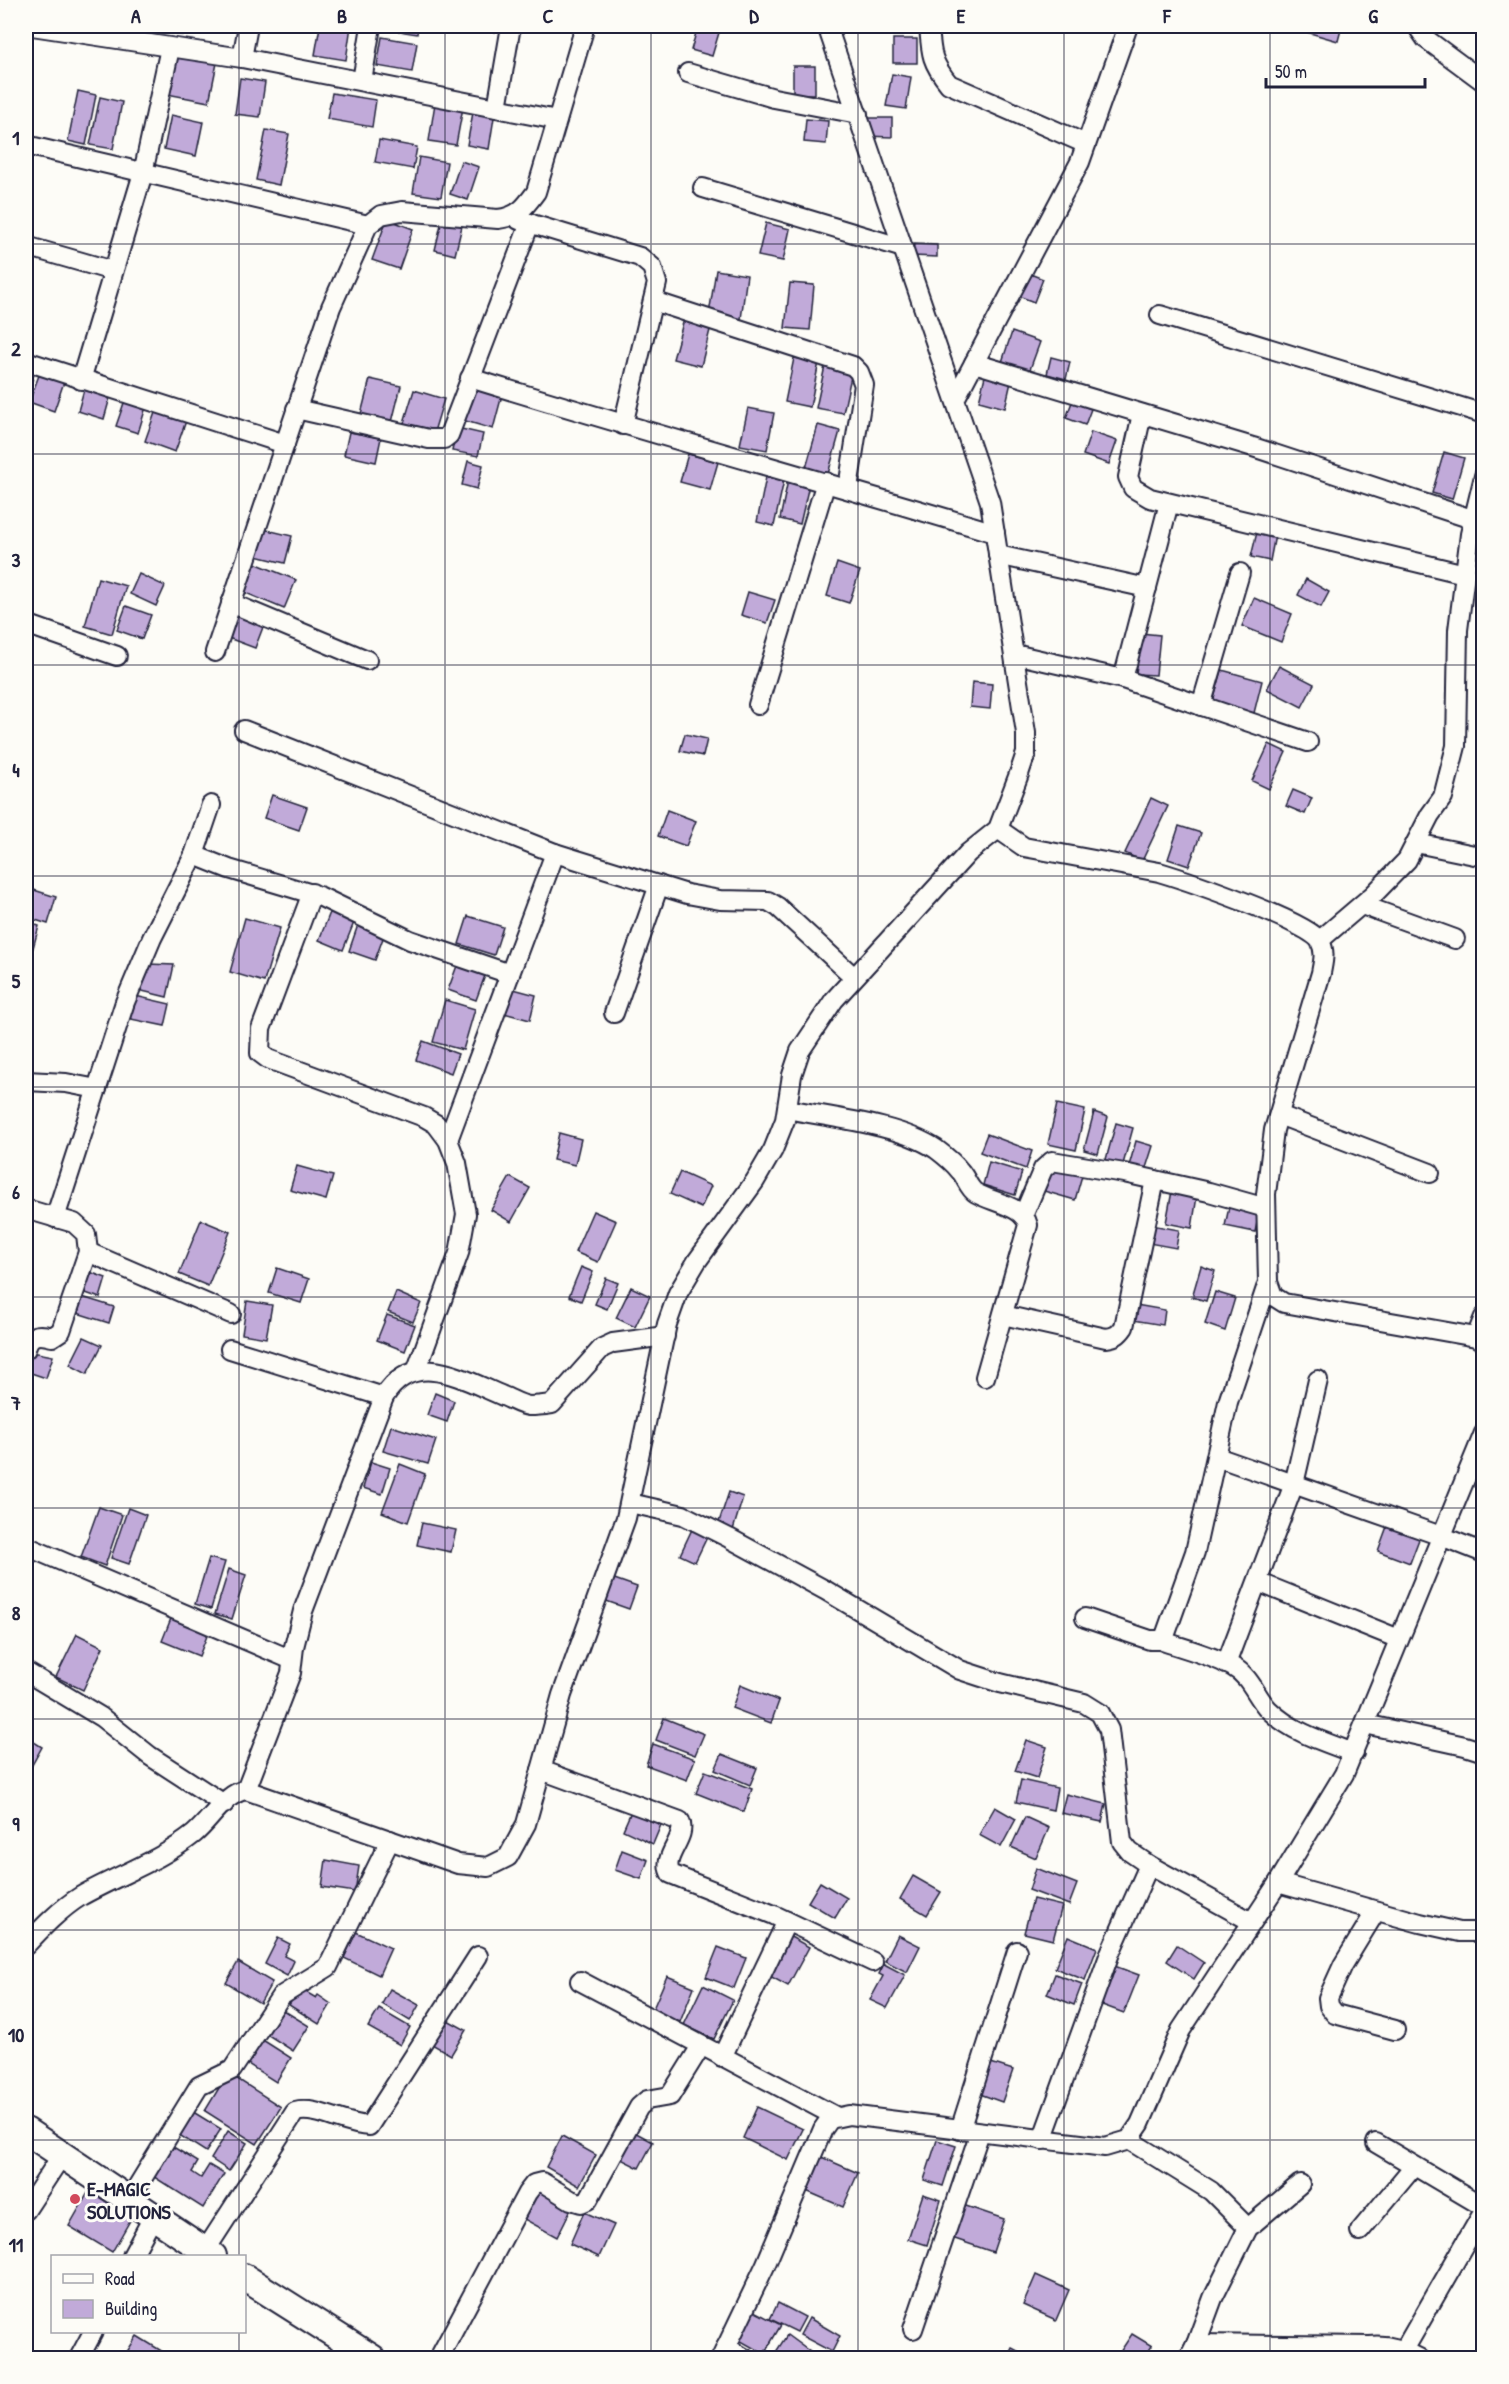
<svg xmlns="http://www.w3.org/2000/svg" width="1509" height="2384" font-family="'Patrick Hand',sans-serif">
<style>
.building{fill:#c1aad9;stroke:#22223b;stroke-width:1.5}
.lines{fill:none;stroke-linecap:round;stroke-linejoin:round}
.minor-casing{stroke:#22223b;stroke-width:22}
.secondary-casing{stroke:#22223b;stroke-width:30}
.minor{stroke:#fdfcf7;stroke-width:18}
.secondary{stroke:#fdfcf7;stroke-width:26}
.grid{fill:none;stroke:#22223b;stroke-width:1.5;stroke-opacity:0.55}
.poi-dot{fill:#d1495b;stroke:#fdfcf7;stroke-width:2}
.labels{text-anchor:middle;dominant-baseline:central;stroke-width:6;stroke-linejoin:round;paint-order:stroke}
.poi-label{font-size:20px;font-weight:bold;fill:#22223b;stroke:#fdfcf7;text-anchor:start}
.neatline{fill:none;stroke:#22223b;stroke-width:2}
.grid-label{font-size:20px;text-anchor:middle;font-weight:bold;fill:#22223b}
</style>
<rect width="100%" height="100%" fill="#fdfcf7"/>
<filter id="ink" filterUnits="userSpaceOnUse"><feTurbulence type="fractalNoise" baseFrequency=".0167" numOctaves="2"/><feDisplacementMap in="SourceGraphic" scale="12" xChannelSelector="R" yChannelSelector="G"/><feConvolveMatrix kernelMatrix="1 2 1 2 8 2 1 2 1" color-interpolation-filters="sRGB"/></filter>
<g filter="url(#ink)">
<!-- building -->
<g class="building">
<polygon points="165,26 185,26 183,35 164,31"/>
<polygon points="320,26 351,26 346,60 315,55"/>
<polygon points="386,26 418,26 417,34 385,29"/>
<polygon points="477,26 497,26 496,32 476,30"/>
<polygon points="698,26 721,26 712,56 691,50"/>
<polygon points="1305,26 1342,26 1338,41 1303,31"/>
<polygon points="382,37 417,43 412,72 377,66"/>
<rect x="893" y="39" width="24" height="24"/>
<polygon points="176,50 218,58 209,102 167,94"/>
<rect x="793" y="66" width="22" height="28"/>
<polygon points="892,74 911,77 906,109 886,106"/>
<polygon points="240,78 265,82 260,117 235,114"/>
<polygon points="78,91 96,95 86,145 68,141"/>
<polygon points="332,93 376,100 372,127 327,119"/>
<polygon points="100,97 122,102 113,149 90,145"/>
<polygon points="436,97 464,102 456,145 429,141"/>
<polygon points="474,107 495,111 489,149 467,145"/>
<polygon points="171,115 203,122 196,156 164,149"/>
<polygon points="867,118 892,118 892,137 866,136"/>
<polygon points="806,119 828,121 826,144 804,142"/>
<polygon points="266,130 289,134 279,185 256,180"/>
<polygon points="379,140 417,147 413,169 375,162"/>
<polygon points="419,157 447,162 441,197 413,193"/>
<polygon points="461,161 479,167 468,200 450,194"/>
<polygon points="387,219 413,229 399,269 372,260"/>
<polygon points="442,220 462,226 455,255 435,250"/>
<polygon points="766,223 790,229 783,261 758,256"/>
<polygon points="914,244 937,245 937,257 913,256"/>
<polygon points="716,270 747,275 741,319 709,314"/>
<polygon points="1025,272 1043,279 1034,302 1016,295"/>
<polygon points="790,283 814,285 810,330 785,328"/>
<polygon points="684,319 711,326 701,366 673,359"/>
<polygon points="1012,332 1040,342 1029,372 1002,362"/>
<polygon points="1051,357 1070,362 1066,379 1047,374"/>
<polygon points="794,358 819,362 810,407 785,402"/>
<polygon points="26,364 36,368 26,401"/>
<polygon points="825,366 852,372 843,413 816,408"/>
<polygon points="41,370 65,379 54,411 29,402"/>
<polygon points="985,376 1011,382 1005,408 979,401"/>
<polygon points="370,379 401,386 392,422 361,414"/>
<polygon points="85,386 111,394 104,419 78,411"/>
<polygon points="472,386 502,395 493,429 462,420"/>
<polygon points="414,390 444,399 433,435 403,426"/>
<polygon points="125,400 146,407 138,433 116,426"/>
<polygon points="1072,402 1091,409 1085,425 1066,418"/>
<polygon points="157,407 187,418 175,452 145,441"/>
<polygon points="748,408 774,413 767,450 740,445"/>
<polygon points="818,425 840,431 828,474 806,468"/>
<polygon points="457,428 483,434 478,456 452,451"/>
<polygon points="349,432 381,438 376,462 344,455"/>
<polygon points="1091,432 1117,441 1109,464 1083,455"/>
<polygon points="1444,452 1464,458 1452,499 1432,493"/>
<polygon points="688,454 718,462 710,490 680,482"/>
<polygon points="468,461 483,465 477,489 462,485"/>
<polygon points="766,477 784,480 774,526 757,522"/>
<polygon points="788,480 809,485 800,524 780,519"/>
<polygon points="263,529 292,536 285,563 256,556"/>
<polygon points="1257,532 1275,535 1270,561 1251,557"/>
<polygon points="250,561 296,580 284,609 239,590"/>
<polygon points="837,563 860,571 849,603 827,596"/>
<polygon points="139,574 165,586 156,606 130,594"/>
<polygon points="98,578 126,586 112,634 85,626"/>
<polygon points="1306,579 1329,592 1321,607 1298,595"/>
<polygon points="748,592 775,600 767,623 741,615"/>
<polygon points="1254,598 1292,614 1281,642 1242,626"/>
<polygon points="126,606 151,615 142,639 117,630"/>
<polygon points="233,610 265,622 255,648 223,636"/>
<polygon points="1140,633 1160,635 1156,675 1136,674"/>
<polygon points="1279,666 1314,684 1302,707 1267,689"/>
<polygon points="1222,670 1262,681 1254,713 1213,702"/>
<polygon points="972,682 992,684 990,709 970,707"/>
<polygon points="685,734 707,739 703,756 680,751"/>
<polygon points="1269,744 1286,752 1269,789 1252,781"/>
<polygon points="1293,790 1312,798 1305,814 1286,806"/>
<polygon points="272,795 307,807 299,830 264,818"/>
<polygon points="1151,798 1168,806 1142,861 1125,853"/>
<polygon points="667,810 696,821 686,846 658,836"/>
<polygon points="1179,826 1201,833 1189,866 1168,859"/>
<polygon points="34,890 56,897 48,924 26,917"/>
<polygon points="331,910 355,920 343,950 319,940"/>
<polygon points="468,916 503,927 494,955 459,944"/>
<polygon points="245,918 280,928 264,982 230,972"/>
<polygon points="360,919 386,930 375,960 349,951"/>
<polygon points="26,922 39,926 33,948 26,946"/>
<polygon points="458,963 486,973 476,1000 448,990"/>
<polygon points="148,964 174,965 167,997 138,990"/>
<polygon points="506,987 536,995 530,1020 500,1012"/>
<polygon points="131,995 170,1004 165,1026 126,1018"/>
<polygon points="445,1000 475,1009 463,1050 433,1042"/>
<polygon points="423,1041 458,1054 451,1073 416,1060"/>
<polygon points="1057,1104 1085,1110 1076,1150 1048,1144"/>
<polygon points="1094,1112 1108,1117 1098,1154 1084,1150"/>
<polygon points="1116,1123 1133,1128 1122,1168 1105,1163"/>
<polygon points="559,1133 581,1139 575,1165 553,1160"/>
<polygon points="987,1134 1032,1151 1026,1169 980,1152"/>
<polygon points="1136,1141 1153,1146 1145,1171 1129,1166"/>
<polygon points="989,1162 1022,1172 1015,1195 983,1185"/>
<polygon points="1052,1163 1083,1172 1075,1200 1044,1191"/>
<polygon points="297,1166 333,1176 326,1200 290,1190"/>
<polygon points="680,1172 711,1186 701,1208 670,1194"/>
<polygon points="510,1177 530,1188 511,1222 491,1210"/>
<polygon points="1172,1191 1197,1196 1192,1228 1166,1223"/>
<polygon points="1229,1207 1259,1212 1255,1232 1225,1226"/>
<polygon points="593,1211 616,1221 598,1262 575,1252"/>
<polygon points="201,1220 230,1232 208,1286 179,1274"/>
<polygon points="1146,1224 1179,1230 1176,1248 1143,1242"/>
<polygon points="1201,1266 1215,1271 1206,1301 1192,1297"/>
<polygon points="581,1267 593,1272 581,1301 569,1296"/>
<polygon points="277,1268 309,1279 301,1303 269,1293"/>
<polygon points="87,1271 106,1278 100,1298 80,1291"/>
<polygon points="606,1278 618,1283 607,1309 595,1304"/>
<polygon points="631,1287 650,1296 635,1327 616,1318"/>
<polygon points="396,1292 421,1303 413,1322 388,1312"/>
<polygon points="1215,1292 1235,1298 1225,1331 1205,1324"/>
<polygon points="79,1296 114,1307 109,1323 74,1312"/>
<polygon points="247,1301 272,1305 266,1338 242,1334"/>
<polygon points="1136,1305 1165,1310 1163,1325 1133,1320"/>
<polygon points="387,1315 415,1325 405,1351 377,1340"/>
<polygon points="84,1337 102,1345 87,1374 70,1365"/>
<polygon points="32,1352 53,1356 46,1378 28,1372"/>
<polygon points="435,1393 454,1401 447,1422 427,1415"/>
<polygon points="391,1426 436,1440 428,1464 383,1451"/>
<polygon points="371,1462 390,1468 382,1494 363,1488"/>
<polygon points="400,1464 425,1474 408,1522 382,1512"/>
<polygon points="729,1492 743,1497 733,1530 718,1525"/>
<polygon points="99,1507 122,1515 105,1566 81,1557"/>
<polygon points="128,1508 146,1515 129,1564 111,1558"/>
<polygon points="1389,1521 1421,1534 1410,1563 1378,1551"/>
<polygon points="422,1523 456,1530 451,1552 417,1545"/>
<polygon points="694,1525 709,1533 695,1562 680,1555"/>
<polygon points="209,1558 225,1562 211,1609 195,1604"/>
<polygon points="229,1569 246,1575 232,1619 215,1614"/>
<polygon points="606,1576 637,1587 629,1609 598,1598"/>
<polygon points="172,1616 209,1631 199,1656 162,1641"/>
<polygon points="77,1634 103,1647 83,1690 56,1677"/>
<polygon points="740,1685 779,1701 771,1723 732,1708"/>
<polygon points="664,1718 704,1734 695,1755 656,1740"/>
<polygon points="26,1737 42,1747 27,1774 26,1773"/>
<polygon points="1026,1740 1047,1747 1037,1778 1015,1771"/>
<polygon points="653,1744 695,1759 687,1780 646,1765"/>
<polygon points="722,1754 757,1768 750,1785 715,1770"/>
<polygon points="705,1771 752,1789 744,1812 696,1793"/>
<polygon points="1021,1780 1057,1788 1053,1810 1016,1802"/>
<polygon points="1066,1794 1106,1804 1102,1822 1061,1813"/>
<polygon points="633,1807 663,1820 653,1844 623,1830"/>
<polygon points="995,1807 1016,1819 1001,1847 979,1835"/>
<polygon points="1025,1817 1049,1828 1036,1858 1011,1847"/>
<polygon points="622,1850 648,1860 641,1879 615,1870"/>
<polygon points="326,1860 359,1866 355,1892 322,1887"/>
<polygon points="1036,1868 1077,1884 1069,1905 1029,1890"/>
<polygon points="913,1876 941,1892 927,1915 900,1899"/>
<polygon points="820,1882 847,1898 835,1918 808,1902"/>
<polygon points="1033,1899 1062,1906 1053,1940 1024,1933"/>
<polygon points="356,1932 391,1948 379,1975 344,1958"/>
<polygon points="787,1935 809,1947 788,1986 766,1974"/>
<polygon points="898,1935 920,1946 907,1972 885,1961"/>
<polygon points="1068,1936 1097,1948 1085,1980 1055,1968"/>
<polygon points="278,1938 290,1944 284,1956 294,1961 287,1976 265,1964"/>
<polygon points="1177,1945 1204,1963 1194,1979 1167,1961"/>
<polygon points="718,1947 746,1958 734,1988 706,1977"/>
<polygon points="238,1962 272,1982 260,2003 226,1983"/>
<polygon points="884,1964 905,1975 887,2008 870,2000 883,1976 879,1974"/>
<polygon points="1109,1964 1139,1975 1124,2013 1094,2002"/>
<polygon points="1055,1974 1082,1984 1074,2005 1047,1994"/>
<polygon points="667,1976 694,1987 680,2022 652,2011"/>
<polygon points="703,1985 733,2000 714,2039 684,2025"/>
<polygon points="299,1988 316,1998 318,1995 331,2004 319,2024 289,2005"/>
<polygon points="390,1989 419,2005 410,2021 382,2004"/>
<polygon points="278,2007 309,2026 293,2051 262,2031"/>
<polygon points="379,2009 410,2027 400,2045 368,2027"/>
<polygon points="444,2018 466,2030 451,2055 430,2043"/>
<polygon points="258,2037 291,2058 276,2082 243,2061"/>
<polygon points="991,2063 1013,2070 1002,2102 980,2094"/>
<polygon points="228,2073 281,2107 257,2144 205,2111"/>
<polygon points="757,2107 803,2129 788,2160 743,2138"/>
<polygon points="190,2110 221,2129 206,2152 176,2133"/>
<polygon points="629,2129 653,2142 639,2168 615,2156"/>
<polygon points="228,2131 247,2143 229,2171 211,2159"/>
<polygon points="562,2136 596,2155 579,2186 546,2167"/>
<polygon points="937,2140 956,2146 943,2186 924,2180"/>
<polygon points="170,2145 198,2162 192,2172 201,2178 209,2165 224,2174 203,2208 151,2175"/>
<polygon points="819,2156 858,2173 843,2207 804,2190"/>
<polygon points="539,2190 572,2207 557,2237 524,2219"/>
<polygon points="89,2191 132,2217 112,2252 69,2226"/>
<polygon points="923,2194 941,2200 927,2245 908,2239"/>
<polygon points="963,2205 1004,2219 993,2252 952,2238"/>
<polygon points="584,2212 614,2225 599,2257 570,2244"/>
<polygon points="1036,2275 1069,2290 1056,2320 1023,2305"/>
<polygon points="778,2303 805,2317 797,2332 770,2319"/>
<polygon points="750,2309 781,2325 764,2354 734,2337"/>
<polygon points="809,2318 840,2336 832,2352 800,2335"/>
<polygon points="1132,2334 1152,2346 1144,2358 1116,2358"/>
<polygon points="787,2335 810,2352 806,2358 772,2358"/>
<polygon points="137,2336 173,2358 123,2358"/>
<polygon points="1012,2348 1029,2357 1028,2358 1007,2358"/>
</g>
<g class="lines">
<defs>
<g id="minor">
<polyline points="32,26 242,58 557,120"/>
<path d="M929,26c2,27 2,36 20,58l137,60"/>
<polyline points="1417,26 1426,39 1484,82"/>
<polyline points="242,58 248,26"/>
<polyline points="688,73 774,98 858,114"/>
<polyline points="362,81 371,26"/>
<polyline points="497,108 511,26"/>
<polyline points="26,145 368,225"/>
<polyline points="703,188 903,248"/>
<polyline points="519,220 640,257 652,267 657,283 623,425"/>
<polyline points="26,246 113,271"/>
<polyline points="653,301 853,366 859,372 864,385 848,488"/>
<polyline points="1160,315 1484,414"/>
<polyline points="26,361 285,444"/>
<polyline points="974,363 1253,447 1484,523"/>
<path d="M470,378c174,54 350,102 525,155"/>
<polyline points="81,380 143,173 170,48"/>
<polyline points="955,399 1080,162 1128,26"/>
<polyline points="296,409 429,439 444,439 449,435 530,223"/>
<polyline points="1142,414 1128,477 1133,488 1150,498 1465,574"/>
<polyline points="998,555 1147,588"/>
<polyline points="231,603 367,660"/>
<polyline points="26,624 117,656"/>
<path d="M215,652l116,-345 37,-82 13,-10 21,-4 96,8c20,-2 27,-12 38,-27l47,-159"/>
<polyline points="1014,654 1123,679 1308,742"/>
<polyline points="1123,679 1169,503"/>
<polyline points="758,705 826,482"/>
<polyline points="1201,706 1240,573"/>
<polyline points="244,730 555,853 687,894 720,900 768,901 778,907 854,977"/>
<path d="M998,829l26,18 135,25c27,8 150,50 161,69 6,11 3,21 1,32l-47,157 -8,64 2,88 5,14 11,7 192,34 8,5"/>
<polyline points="1416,843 1484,857"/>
<polyline points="194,855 229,869 319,896 410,940 510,974"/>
<polyline points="312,893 261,1029 260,1053 268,1059 424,1117 436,1124 448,1140 457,1163 466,1214 459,1253 417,1369"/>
<polyline points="1362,905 1455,939"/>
<polyline points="1320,940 1374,894 1407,860 1430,815 1443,797 1456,746 1458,630 1470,534 1484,476"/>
<polyline points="614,1013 659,885"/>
<polyline points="26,1081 66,1083 97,1089"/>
<path d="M787,1109c45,9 111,15 149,40 8,6 18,14 24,22 6,6 8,17 16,22 15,9 48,13 52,32l-43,152"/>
<polyline points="1279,1115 1430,1173"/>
<polyline points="448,1140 555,853"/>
<path d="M26,1209l48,14 12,11 2,18 -27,79 -9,6c-14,-4 -23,-3 -26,12"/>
<polyline points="1023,1216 1043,1169 1052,1161 1124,1173 1209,1192 1266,1208"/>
<polyline points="55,1218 125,1002 152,938 194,855 211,805"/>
<polyline points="88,1252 231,1314"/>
<path d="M1003,1315l103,23c10,-1 13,-4 18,-11l31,-147"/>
<polyline points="1476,1337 1484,1317"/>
<polyline points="230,1349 384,1397"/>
<polyline points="1217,1457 1441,1536 1484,1553"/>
<polyline points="630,1503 683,1515 729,1538 825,1590 960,1670 1000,1683 1084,1703 1100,1713 1109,1730 1122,1842 1130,1852 1149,1865 1252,1922"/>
<polyline points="26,1546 292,1660"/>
<polyline points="1258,1582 1399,1639"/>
<polyline points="1085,1618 1150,1640 1160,1640 1165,1636 1195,1552 1228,1402 1268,1282"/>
<path d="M1160,1640c22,8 52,15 73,27 17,9 23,29 35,42 23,23 56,33 86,44"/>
<polyline points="1226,1664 1294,1484 1318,1380"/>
<polyline points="26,1672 101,1717 150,1756 224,1804"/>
<polyline points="1365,1724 1465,1746 1484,1752"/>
<path d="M541,1770l139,51c8,17 -20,36 -9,53l103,41 99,47"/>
<path d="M246,1790l45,-117 3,-26 9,-36 81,-214c30,-49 78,-18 119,-1 8,3 17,9 26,10 8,0 16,-1 23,-2l50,-56 11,-5 52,-7"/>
<polyline points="1278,1883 1420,1923 1460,1932 1484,1932"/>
<polyline points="1376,1911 1343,1965 1328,1998 1329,2006 1335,2014 1395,2030"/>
<path d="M26,1945c16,-17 34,-36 55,-49 37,-21 79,-35 113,-62 17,-14 31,-41 52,-44l212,74 30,3 20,-10 18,-33 36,-129 64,-177 41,-194 11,-31 19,-32 58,-80 18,-31 12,-30 7,-45 8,-24 34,-51 134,-147 30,-24 21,-55 7,-21v-20l-36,-231 -163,-476"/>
<polyline points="580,1981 837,2117"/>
<polyline points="722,2057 787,1921"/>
<polyline points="960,2130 1017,1951"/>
<polyline points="1042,2140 1110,1953 1149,1865"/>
<polyline points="1129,2140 1211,2191 1248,2228"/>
<polyline points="1376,2143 1484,2207"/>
<polyline points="129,2200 199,2086 232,2070 281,1996 328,1967 390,1840"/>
<polyline points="26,2210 62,2155"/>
<polyline points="1360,2231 1414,2166"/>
<path d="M205,2251l90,-139c22,-6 49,13 74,14l109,-170"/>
<polyline points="132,2256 153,2217"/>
<polyline points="913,2329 980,2132"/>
<polyline points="726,2347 744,2358"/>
<polyline points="1404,2350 1484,2211"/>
<polyline points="79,2358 93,2332"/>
<polyline points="439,2358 527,2193 534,2184 542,2182 571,2200 581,2203 588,2200 639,2107 647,2100 670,2096 701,2046"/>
<polyline points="721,2358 765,2266 823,2129 830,2119 849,2115 1105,2147 1129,2140 1140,2124 1181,2030 1278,1883 1344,1774 1484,1433"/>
<path d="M1189,2358l7,-14 174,2c19,-2 33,4 49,12"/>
<polyline points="1208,2358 1196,2344 1213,2298 1248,2228 1300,2184"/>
</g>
<g id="secondary">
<polyline points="26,2131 213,2256"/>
<polyline points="244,2277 372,2358"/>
</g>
</defs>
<!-- minor casing -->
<use href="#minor" class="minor-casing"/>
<!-- secondary casing -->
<use href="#secondary" class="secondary-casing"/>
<!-- minor -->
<use href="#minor" class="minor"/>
<!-- secondary -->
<use href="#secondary" class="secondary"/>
</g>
</g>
<!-- grid -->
<path class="grid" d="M239,26v2230M445,26v2332M651,26v2332M858,26v2332M1064,26v2332M1270,26v2332M26,244h1458M26,454h1458M26,665h1458M26,876h1458M26,1087h1458M26,1297h1458M26,1508h1458M26,1719h1458M26,1930h1458M26,2140h1458M239,2332v26"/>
<!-- markers -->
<circle class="poi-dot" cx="75" cy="2199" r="6"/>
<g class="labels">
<!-- poi labels -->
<g class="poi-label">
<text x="87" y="2188">E-MAGIC<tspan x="87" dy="23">SOLUTIONS</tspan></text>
</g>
</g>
<!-- margin -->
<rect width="1509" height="2384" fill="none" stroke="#fdfcf7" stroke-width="66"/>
<!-- legend -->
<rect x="51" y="2255" width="195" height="78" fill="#fdfcf7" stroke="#a5a5ac" stroke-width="1.5"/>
<rect x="63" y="2274" width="30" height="9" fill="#fdfcf7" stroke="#a5a5ac" stroke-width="1.5"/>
<text x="105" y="2285" font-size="18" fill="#22223b">Road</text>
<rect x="63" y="2300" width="30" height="18" fill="#c1aad9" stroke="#a5a5ac" stroke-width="1.5"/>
<text x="105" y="2315" font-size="18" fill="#22223b">Building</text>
<!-- scale -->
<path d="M1266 78v9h159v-9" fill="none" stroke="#22223b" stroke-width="3"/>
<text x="1275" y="78" font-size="18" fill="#22223b" stroke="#fdfcf7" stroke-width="4.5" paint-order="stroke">50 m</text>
<rect x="33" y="33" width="1443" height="2318" class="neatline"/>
<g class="grid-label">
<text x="136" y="23">A</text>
<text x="342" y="23">B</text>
<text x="548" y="23">C</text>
<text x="754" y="23">D</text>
<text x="961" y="23">E</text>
<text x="1167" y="23">F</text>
<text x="1373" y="23">G</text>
<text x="16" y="145">1</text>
<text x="16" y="356">2</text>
<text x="16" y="567">3</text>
<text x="16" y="777">4</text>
<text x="16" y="988">5</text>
<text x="16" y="1199">6</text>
<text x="16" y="1410">7</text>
<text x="16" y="1620">8</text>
<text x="16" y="1831">9</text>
<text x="16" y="2042">10</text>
<text x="16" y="2252">11</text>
</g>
</svg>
